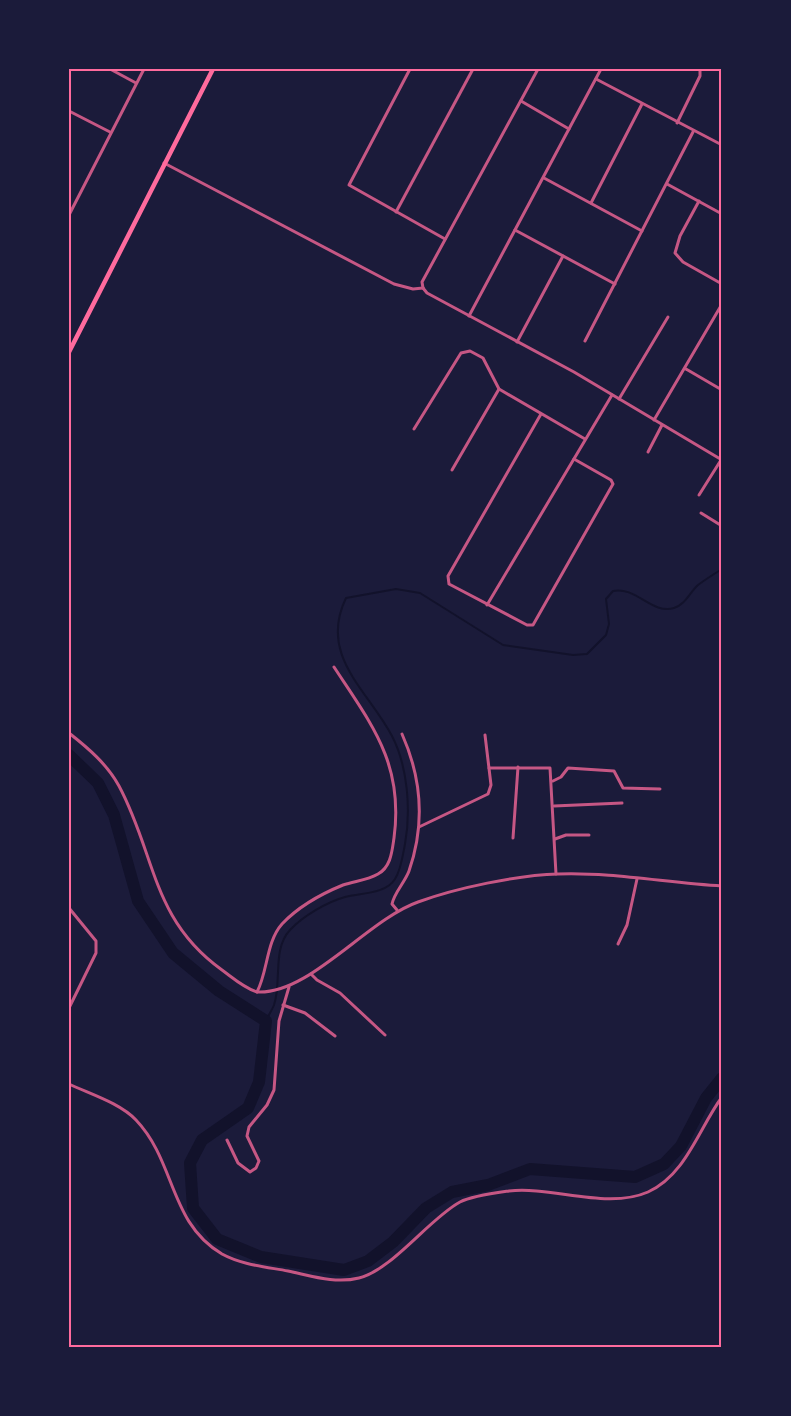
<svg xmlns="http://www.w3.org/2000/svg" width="791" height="1416" font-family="Mulish,sans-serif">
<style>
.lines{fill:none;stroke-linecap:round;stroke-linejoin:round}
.stream{stroke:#12122b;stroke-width:2}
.river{stroke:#12122b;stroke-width:12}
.minor{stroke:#c65784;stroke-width:3}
.secondary{stroke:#ff6b9d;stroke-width:4.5}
.neatline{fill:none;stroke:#ff6b9d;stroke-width:2}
</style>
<rect width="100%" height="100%" fill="#1b1b3a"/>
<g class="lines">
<!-- stream -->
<path class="stream" d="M266,1021c2,-5 6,-11 8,-16 8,-23 -2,-56 16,-75 13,-14 37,-28 55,-33 16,-4 41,-3 50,-18 6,-9 8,-25 10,-35 6,-33 3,-77 -13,-108 -24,-46 -74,-80 -46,-138l50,-9 24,4 83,52 70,10 14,-1 19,-19 3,-11 -3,-25 7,-8c23,-5 39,24 61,17 11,-3 16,-16 24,-23 8,-6 16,-11 24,-16"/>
<!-- river -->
<polyline class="river" points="69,755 98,783 114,815 138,901 173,953 219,991 266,1021 259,1082 248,1108 202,1140 190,1163 193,1208 217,1239 261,1257 344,1270 368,1261 393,1242 426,1208 452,1192 488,1185 530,1169 635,1177 664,1164 681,1146 706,1098 722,1078"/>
<!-- minor -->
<g class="minor">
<polyline points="110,69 136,83"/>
<polyline points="410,69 349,185 445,239"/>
<polyline points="596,79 722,145"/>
<polyline points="521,101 569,129"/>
<polyline points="69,111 110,132"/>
<polyline points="677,123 700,76 700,69"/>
<polyline points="164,163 394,284 413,289 423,288"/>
<polyline points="544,178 642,231"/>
<polyline points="667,184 722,214"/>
<polyline points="699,201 680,236 675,253 683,262 722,284"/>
<polyline points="591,203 642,104"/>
<polyline points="396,212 473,69"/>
<polyline points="69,215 144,69"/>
<polyline points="515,230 615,284"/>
<polyline points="423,288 427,293 574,372 722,460"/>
<polyline points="423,288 422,282 538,69"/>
<polyline points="469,316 601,69"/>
<polyline points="585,341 693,132"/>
<polyline points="517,342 563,256"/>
<polyline points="686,369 722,390"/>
<polyline points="619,399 668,317"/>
<polyline points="541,414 448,576 449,584 527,625 533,625 613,484 611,480 574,459"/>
<polyline points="654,420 722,304"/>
<polyline points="414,429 461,353 470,351 483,358 499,389 585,439"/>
<polyline points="648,452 662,425"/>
<polyline points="452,470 499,389"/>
<polyline points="699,495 721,460"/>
<polyline points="701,513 722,526"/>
<polyline points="487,605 612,395"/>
<path d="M69,733c19,15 38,31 50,53 37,69 32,133 103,184 11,8 22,18 35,22 52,3 110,-72 161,-90 38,-14 100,-27 140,-28 54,-2 110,9 164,12"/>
<polyline points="489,768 550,768 556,874"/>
<polyline points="553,781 561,777 568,768 614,771 623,788 660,789"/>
<polyline points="554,806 622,803"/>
<polyline points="419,827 488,794 491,785 485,735"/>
<polyline points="513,838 518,767"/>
<polyline points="555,839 566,835 589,835"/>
<polyline points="69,908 96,941 96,953 69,1008"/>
<path d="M397,910l-5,-6c2,-11 13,-22 17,-33 16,-46 13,-92 -7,-137"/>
<polyline points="618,944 627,925 637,879"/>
<polyline points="311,974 317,980 340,993 385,1035"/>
<path d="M257,992c11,-21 9,-50 25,-68 16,-17 39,-30 61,-39 12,-4 25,-5 35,-11 13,-7 14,-23 16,-36 10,-74 -22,-113 -60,-171"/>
<polyline points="283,1005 305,1013 335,1036"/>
<path d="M69,1084c21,10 51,19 67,36 40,42 33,103 86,134 20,11 45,13 66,17 24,5 47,13 71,7 33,-8 71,-60 101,-76 12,-6 35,-9 49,-11 43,-5 98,19 139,1 38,-17 51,-64 74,-95"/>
<polyline points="227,1140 238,1163 250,1172 256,1168 259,1161 247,1136 249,1127 267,1105 274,1090 279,1021 289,987"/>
</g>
<!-- secondary -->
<polyline class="secondary" points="69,352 213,69"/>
</g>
<!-- border -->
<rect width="791" height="1416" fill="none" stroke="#1b1b3a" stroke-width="141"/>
<rect x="70" y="70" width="650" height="1276" class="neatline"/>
</svg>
